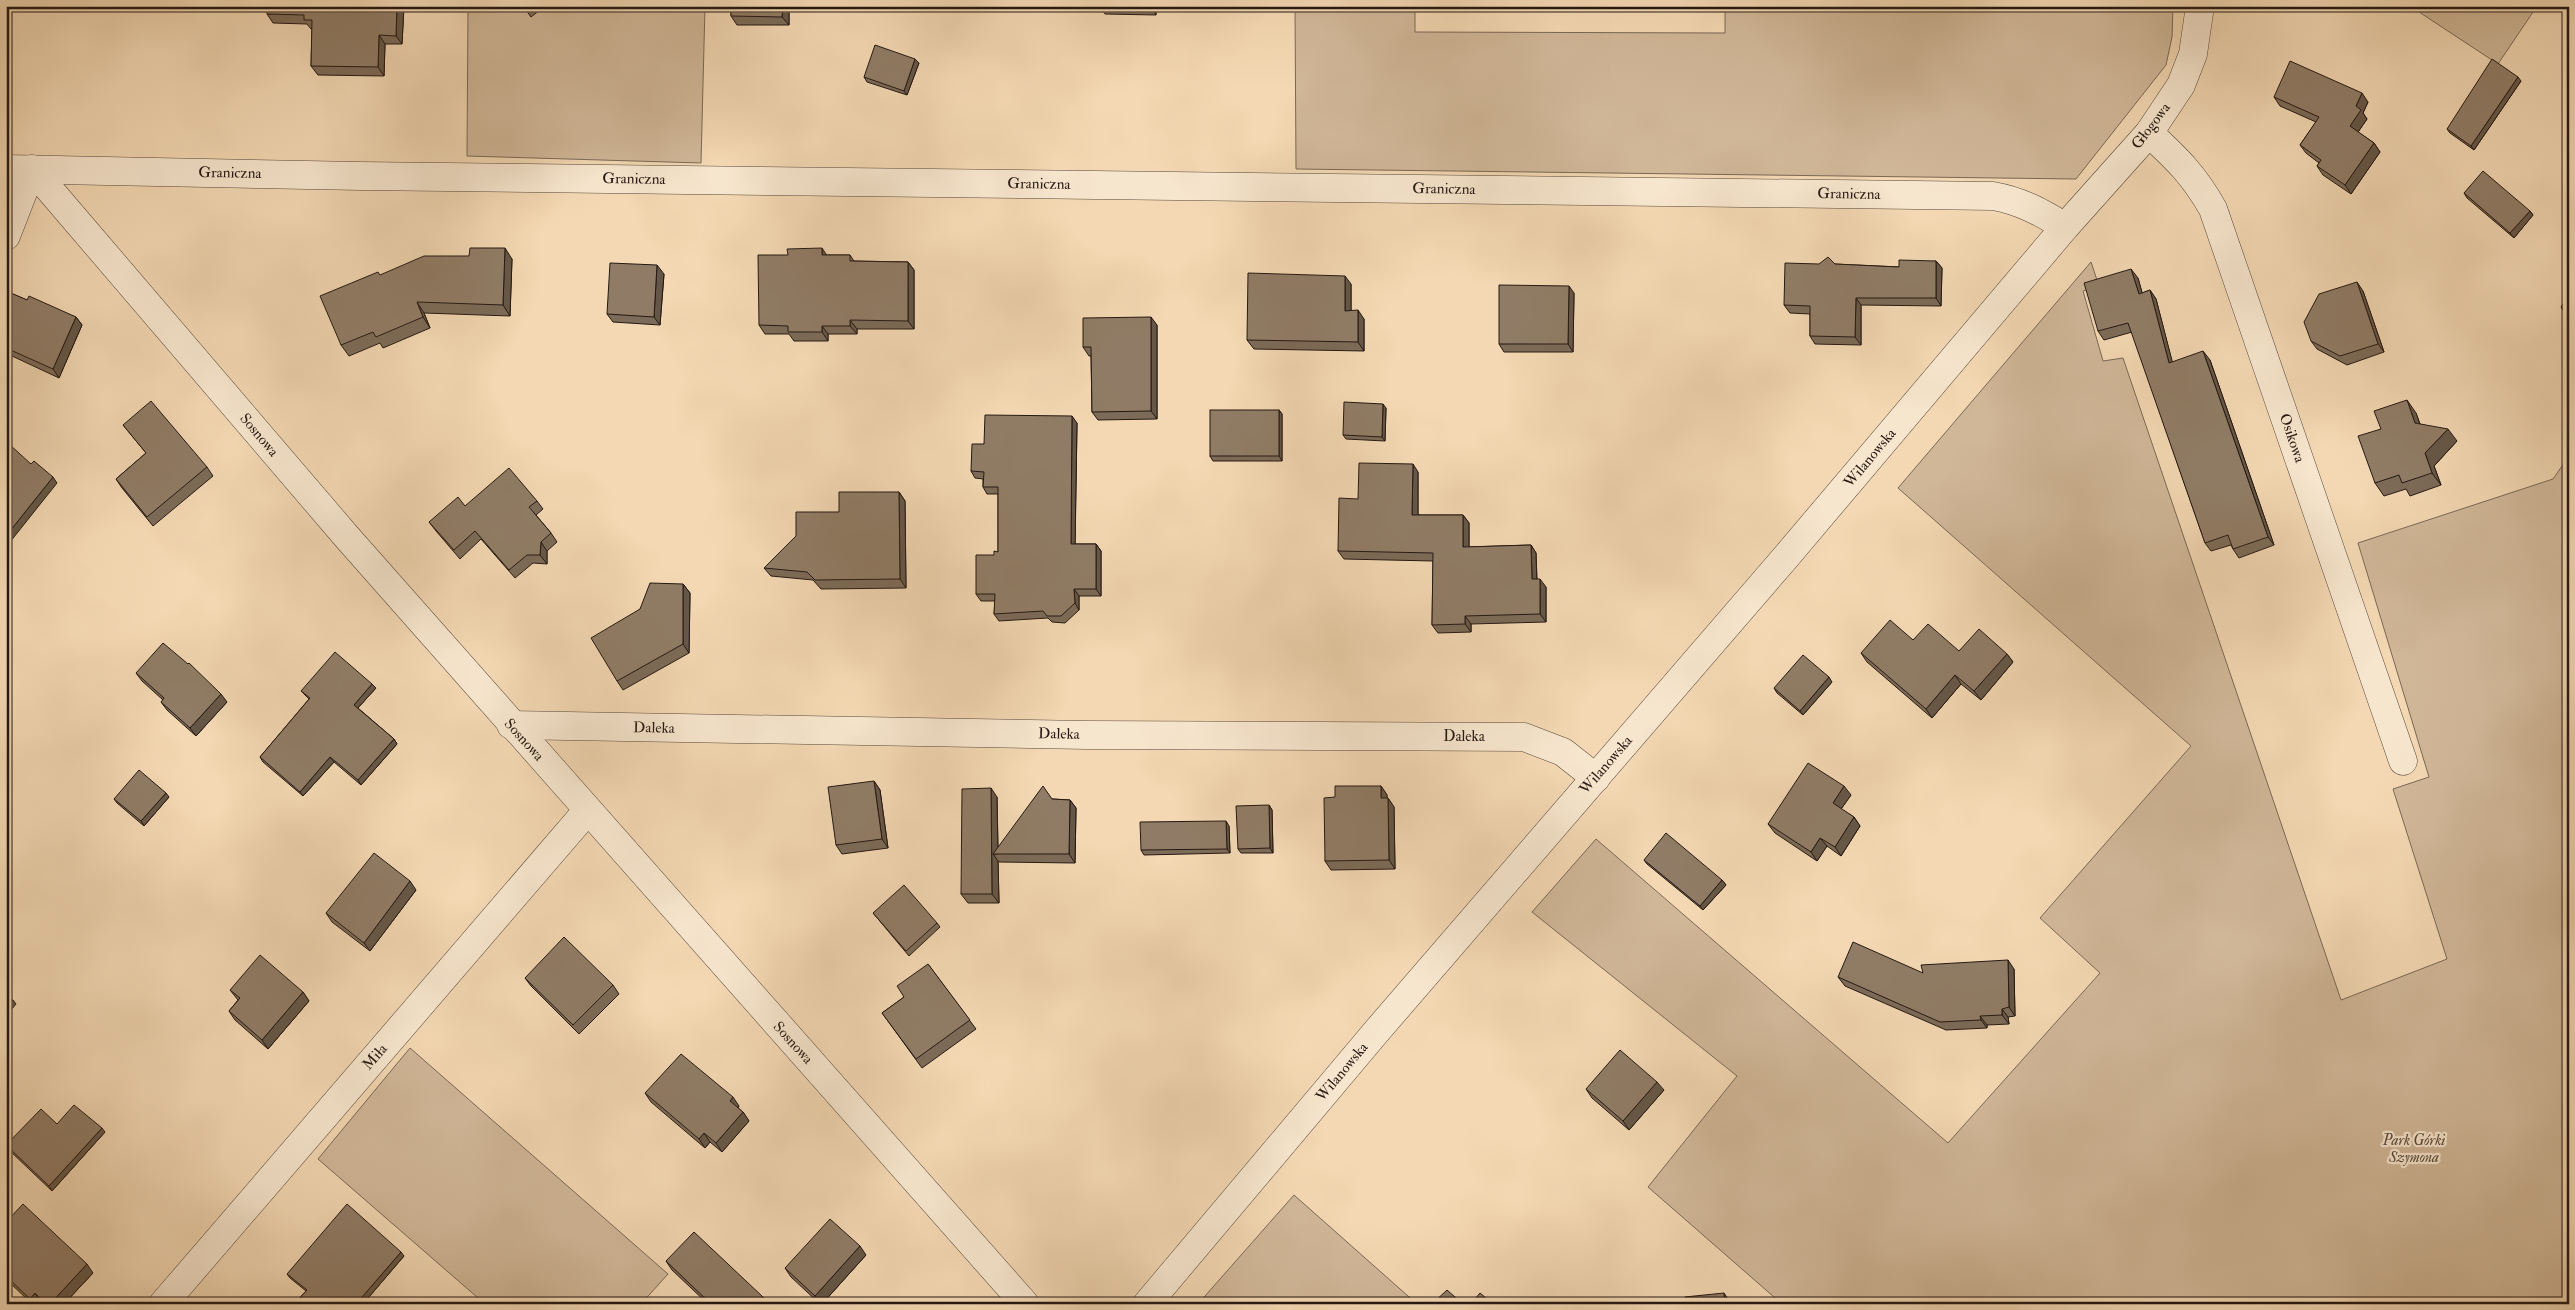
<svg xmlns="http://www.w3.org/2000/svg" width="2575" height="1310" font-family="'IM FELL Double Pica',serif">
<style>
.green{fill:#d0b798;stroke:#7a6856}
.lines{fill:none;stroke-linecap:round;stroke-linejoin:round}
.minor-casing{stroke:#58483b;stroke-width:29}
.minor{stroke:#f7e6ce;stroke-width:28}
.wall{fill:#7c6b58;stroke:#251813}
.shaded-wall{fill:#655747;stroke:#251813}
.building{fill:#907c66;stroke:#251813}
.labels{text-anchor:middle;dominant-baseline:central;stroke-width:4.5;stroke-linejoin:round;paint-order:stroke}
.street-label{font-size:15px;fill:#251813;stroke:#f7e6ce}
.park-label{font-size:15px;font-style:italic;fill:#58483b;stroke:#f7e6ce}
</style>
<rect width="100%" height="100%" fill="#f3d8b3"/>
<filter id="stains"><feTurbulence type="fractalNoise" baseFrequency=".004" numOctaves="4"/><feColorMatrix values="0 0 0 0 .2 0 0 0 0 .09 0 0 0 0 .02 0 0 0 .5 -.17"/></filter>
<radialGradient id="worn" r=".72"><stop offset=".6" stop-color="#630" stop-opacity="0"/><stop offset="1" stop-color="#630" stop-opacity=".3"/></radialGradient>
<!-- green -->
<g class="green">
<polygon points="468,6 705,6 701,163 467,156"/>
<polygon points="1295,6 1415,6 1415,32 1725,33 1725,6 2173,6 2172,37 2166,65 2076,179 1296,169"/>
<polygon points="2410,6 2537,6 2498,64"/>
<polygon points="2091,262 2099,286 2083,291 2103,361 2123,358 2341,1000 2447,959 2393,789 2429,777 2358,543 2553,479 2569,456 2569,1304 1782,1304 1648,1187 1737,1076 1532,912 1596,839 1948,1143 2100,973 2040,918 2191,746 1898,488"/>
<polygon points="410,1048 668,1274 641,1304 485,1304 318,1159"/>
<polygon points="1294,1195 1417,1304 1198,1304"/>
</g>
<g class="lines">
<defs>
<g id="minor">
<path d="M2149,133c28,26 45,42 64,76l190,552"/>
<path d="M6,169l354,7 1633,20c28,5 48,16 72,31"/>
<polyline points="6,236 32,169 346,536 1025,1304"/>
<polyline points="511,725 1087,735 1524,737 1563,752 1596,778"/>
<polyline points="163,1304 587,811"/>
<polyline points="1147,1304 1376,1032 1785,558 2065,227 2149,133 2181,85 2193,54 2200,6"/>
</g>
</defs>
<!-- minor casing -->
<use href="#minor" class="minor-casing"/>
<!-- minor -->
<use href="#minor" class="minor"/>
</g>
<!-- wall -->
<g class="wall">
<polygon points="404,6 402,44 385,44 384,76 318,75 311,66 312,29 311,29 307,24 273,23 267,14"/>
<polygon points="523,6 545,6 531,17"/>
<polygon points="731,6 789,6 789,25 737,25 731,16"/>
<polygon points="1099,6 1156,6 1156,15 1105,14"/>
<polygon points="1156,6 1263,6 1263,10"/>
<polygon points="915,59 919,63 907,95 867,82 864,77"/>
<polygon points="2521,81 2474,150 2450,133 2447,129"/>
<polygon points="2274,97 2368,102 2363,113 2367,119 2358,132 2374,143 2380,152 2351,194 2323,175 2317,166 2319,163 2306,153 2300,145 2316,122 2280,106"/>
<polygon points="2464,193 2530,211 2533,215 2514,238 2467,198"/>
<polygon points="827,255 850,255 854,261 908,262 914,270 914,329 857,329 857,334 828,334 828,341 794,341 789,334 765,334 759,325"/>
<polygon points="512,259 510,316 424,313 430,328 383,348 380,343 349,356 341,345 381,275"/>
<polygon points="1936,261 1942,268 1941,306 1861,305 1861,345 1815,344 1810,336 1810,314 1790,313 1784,305 1835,264 1899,267"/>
<polygon points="664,274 660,325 613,322 607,314"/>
<polygon points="2138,278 2142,293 2150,290 2156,299 2172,362 2210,360 2274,545 2239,558 2233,549 2231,545 2211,551 2205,543 2132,332 2104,340 2098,331"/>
<polygon points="1351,284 1351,311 1364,319 1364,351 1254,349 1247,340"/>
<polygon points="6,291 27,300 76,317 82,325 59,378 12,356 6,348"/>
<polygon points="2363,291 2384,352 2347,365 2317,349 2311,341"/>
<polygon points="1574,293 1573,352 1504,352 1499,344"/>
<polygon points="2561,307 2569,313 2569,317 2567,316"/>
<polygon points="1157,325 1157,419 1098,420 1092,412 1091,356 1089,356 1083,347"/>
<polygon points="1386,408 1385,441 1346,439 1343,435"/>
<polygon points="1279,410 1282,414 1282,461 1213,461 1210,456"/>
<polygon points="2416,413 2420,424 2457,441 2434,466 2441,485 2410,496 2406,489 2384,496 2375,483 2381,429"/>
<polygon points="1077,423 1075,544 1096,544 1101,551 1101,596 1079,596 1079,610 1065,623 1052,622 1048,618 999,621 994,614 995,601 981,601 976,594 994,555 998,552 998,494 987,494 983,487 983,479 975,478 971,471 984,444"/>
<polygon points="123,425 207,467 213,476 153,526 122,488 116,479 146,453"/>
<polygon points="1418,472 1418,515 1463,515 1469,523 1469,547 1531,545 1536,553 1537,579 1546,587 1546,622 1471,624 1471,632 1438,633 1432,625 1433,561 1344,559 1338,551 1358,499"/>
<polygon points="899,492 905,501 906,588 821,589 813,580 771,576 764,568 839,512"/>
<polygon points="537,501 543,509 536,515 551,533 557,542 547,551 547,564 533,563 515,578 481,539 460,559 436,531 429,522 465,506"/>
<polygon points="683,584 690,593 689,653 623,690 617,681 640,609"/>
<polygon points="1913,640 1959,651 2007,654 2013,662 1981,700 1961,684 1932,718 1867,662 1861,653"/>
<polygon points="136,673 227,702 196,736 167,710 161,702 163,700 142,681"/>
<polygon points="1832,682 1803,715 1777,693 1774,688"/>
<polygon points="372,684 376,688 358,708 394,739 397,744 361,785 334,762 303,796 263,762 260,757 309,699 301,691"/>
<polygon points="874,781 880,790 888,848 842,854 836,845"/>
<polygon points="1381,786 1387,795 1387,798 1388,798 1394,807 1395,869 1331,870 1325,861 1335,797"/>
<polygon points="1851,795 1841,809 1854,817 1860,826 1841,856 1827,846 1817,861 1775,833 1768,824"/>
<polygon points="169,797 144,826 117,803 114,799"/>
<polygon points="997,797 998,847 1052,799 1070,800 1076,808 1075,863 999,862 998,861 999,903 968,903 961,894"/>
<polygon points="1269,805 1272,810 1273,853 1241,853 1238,849"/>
<polygon points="1229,826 1230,853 1144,855 1141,850"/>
<polygon points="1644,860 1722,880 1726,885 1703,910 1647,864"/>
<polygon points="416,890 370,951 332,922 326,913"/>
<polygon points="873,913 937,923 940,927 909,956"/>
<polygon points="928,964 976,1029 922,1068 882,1013 904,997"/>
<polygon points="2014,969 2015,1016 2008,1017 2009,1024 1987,1025 1987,1028 1946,1030 1845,986 1838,977"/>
<polygon points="525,978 613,985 619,994 579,1034 531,986"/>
<polygon points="230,990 303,992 309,1001 268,1049 235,1020 229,1011 238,1000"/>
<polygon points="1586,1089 1664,1090 1629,1130 1592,1098"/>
<polygon points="645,1093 739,1106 738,1108 743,1112 749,1121 722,1152 710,1142 705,1148 651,1102"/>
<polygon points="57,1124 105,1132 52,1191 9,1150 6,1145"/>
<polygon points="6,1222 93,1273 64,1304 43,1304 41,1302 40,1304 32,1304 6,1279"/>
<polygon points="866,1255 822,1304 820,1304 791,1277 785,1268"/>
<polygon points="404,1256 363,1304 294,1304 306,1291 290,1278 287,1274"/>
<polygon points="666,1261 763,1297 768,1304 708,1304 672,1270"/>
</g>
<!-- shaded-wall -->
<g class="shaded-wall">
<polygon points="397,6 404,6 402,44 396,36"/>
<polygon points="783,6 789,6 789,25 782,17"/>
<polygon points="1150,6 1156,6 1156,15"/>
<polygon points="379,35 385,44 384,76 378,67"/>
<polygon points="915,59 919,63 907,95 904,91"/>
<polygon points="2518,77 2521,81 2474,150 2471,146"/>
<polygon points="2362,93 2368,102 2363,113 2367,119 2356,135 2350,126 2356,106"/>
<polygon points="2374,143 2380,152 2351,194 2345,185"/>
<polygon points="2530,211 2533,215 2514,238 2510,233"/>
<polygon points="505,248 512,259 510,316 503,305"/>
<polygon points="822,248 828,257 822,255"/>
<polygon points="1936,261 1942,268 1941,306 1936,298"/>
<polygon points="908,262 914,270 914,329 908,321"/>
<polygon points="657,265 664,274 660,325 654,317"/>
<polygon points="2131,269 2138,278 2145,303 2139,294"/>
<polygon points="1345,276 1351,284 1351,319 1345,311"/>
<polygon points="2357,282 2363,291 2384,352 2378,344"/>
<polygon points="1569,286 1574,293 1573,352 1568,344"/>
<polygon points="2150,290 2156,299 2175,372 2169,363"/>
<polygon points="1856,298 1861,305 1861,345 1855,337"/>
<polygon points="417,302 424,313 430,328 423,317"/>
<polygon points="1358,310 1364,319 1364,351 1358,342"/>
<polygon points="76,317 82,325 59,378 53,369"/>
<polygon points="1151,317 1157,325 1157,419 1151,411"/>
<polygon points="850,320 857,329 857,334 850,326"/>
<polygon points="822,326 828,334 828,341 822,332"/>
<polygon points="2203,351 2210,360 2274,545 2268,537"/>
<polygon points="2407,400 2416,413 2424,436 2415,423"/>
<polygon points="1383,404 1386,408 1385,441 1382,437"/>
<polygon points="1279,410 1282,414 1282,461 1279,456"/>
<polygon points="1072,416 1077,423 1075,551 1071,544"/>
<polygon points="2448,429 2457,441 2434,466 2441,485 2432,473 2425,453"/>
<polygon points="1413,464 1418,472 1418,523 1412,515"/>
<polygon points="53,477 57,483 6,547 6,536"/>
<polygon points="899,492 905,501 906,588 900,579"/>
<polygon points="1463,515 1469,523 1469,556 1463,547"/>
<polygon points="541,542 547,551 547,564 540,555"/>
<polygon points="1096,544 1101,551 1101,596 1096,589"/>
<polygon points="1531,545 1536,553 1537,587 1532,579"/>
<polygon points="1540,579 1546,587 1546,622 1540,614"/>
<polygon points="683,584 690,593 689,653 683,644"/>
<polygon points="1074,589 1079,596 1079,610 1075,603"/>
<polygon points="1465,616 1471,624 1471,632 1465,624"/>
<polygon points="2007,654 2013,662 1981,700 1974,691"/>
<polygon points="1955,675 1961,684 1932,718 1926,709"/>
<polygon points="1829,677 1832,682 1803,715 1800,711"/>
<polygon points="372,684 376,688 357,709 354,705"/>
<polygon points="221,694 227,702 196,736 190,728"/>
<polygon points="394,739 397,744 361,785 358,780"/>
<polygon points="330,757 334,762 303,796 300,792"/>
<polygon points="874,781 880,790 888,848 882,839"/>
<polygon points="1381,786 1387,795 1387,807 1381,798"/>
<polygon points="1844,786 1851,795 1839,812 1833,803"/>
<polygon points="991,788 997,797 998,854 993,854 998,861 999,903 992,894"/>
<polygon points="166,793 169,797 144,826 141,821"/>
<polygon points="1388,798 1394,807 1395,869 1389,860"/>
<polygon points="1070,800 1076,808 1075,863 1069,854"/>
<polygon points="1269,805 1272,810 1273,853 1270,848"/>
<polygon points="1854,817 1860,826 1841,856 1835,847"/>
<polygon points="1226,821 1229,826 1230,853 1227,849"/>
<polygon points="1820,838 1827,846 1817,861 1811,852"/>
<polygon points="1722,880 1726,885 1703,910 1700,906"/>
<polygon points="410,881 416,890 370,951 364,943"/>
<polygon points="2008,960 2014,969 2015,1016 2009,1007"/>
<polygon points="303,992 309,1001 268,1049 262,1040"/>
<polygon points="13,1000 16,1004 6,1016 6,1008"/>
<polygon points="2002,1009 2008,1017 2009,1024 2002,1015"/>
<polygon points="1980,1016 1987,1025 1987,1028 1981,1020"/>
<polygon points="1657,1082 1664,1090 1629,1130 1623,1121"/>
<polygon points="733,1097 739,1106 736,1110 730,1101"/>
<polygon points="743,1112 749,1121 722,1152 716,1143"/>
<polygon points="102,1128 105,1132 52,1191 49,1186"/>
<polygon points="704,1133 710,1142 705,1148 699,1139"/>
<polygon points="860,1246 866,1255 822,1304 820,1304 815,1296"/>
<polygon points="401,1252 404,1256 363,1304 356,1304"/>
<polygon points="87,1264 93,1273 64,1304 50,1304"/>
<polygon points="35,1293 41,1302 40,1304 34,1304 30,1299"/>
<polygon points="1724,1293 1730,1302 1730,1304 1725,1304"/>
</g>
<!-- building -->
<g class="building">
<polygon points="267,6 397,6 396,36 379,35 378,67 311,66 312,20 304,20 304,15 267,14"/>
<polygon points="731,6 783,6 782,17 731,16"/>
<polygon points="875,45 915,59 904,91 864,77"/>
<polygon points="2492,59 2518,77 2471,146 2447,129"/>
<polygon points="2290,61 2362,93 2356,106 2361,110 2350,126 2374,143 2345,185 2317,166 2321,160 2300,145 2319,117 2274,97"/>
<polygon points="2483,171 2530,211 2510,233 2464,193"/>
<polygon points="470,248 505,248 503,305 417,302 423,317 376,337 373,332 341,345 320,296 378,272 380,275 424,256 469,256"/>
<polygon points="822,248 822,255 850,255 850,261 908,262 908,321 850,320 850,326 822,326 822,332 788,332 788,326 759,325 758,255 788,255 787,249"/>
<polygon points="1828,257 1835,264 1899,267 1899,260 1936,261 1936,298 1856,298 1855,337 1810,336 1810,306 1784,305 1785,263 1819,264"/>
<polygon points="610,263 657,265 654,317 607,314"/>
<polygon points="2131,269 2139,294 2150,290 2169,363 2203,351 2268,537 2233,549 2228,535 2205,543 2128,323 2098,331 2084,283"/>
<polygon points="1248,273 1345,276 1345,311 1358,310 1358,342 1247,340"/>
<polygon points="2357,282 2378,344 2340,356 2311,341 2304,322 2319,294"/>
<polygon points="1499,285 1569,286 1568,344 1499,344"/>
<polygon points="6,291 27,300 29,296 76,317 53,369 6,348 8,343 6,342"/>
<polygon points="2569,296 2569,313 2561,307"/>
<polygon points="1151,317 1151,411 1092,412 1091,347 1083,347 1083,318"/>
<polygon points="2407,400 2415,423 2448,429 2425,453 2432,473 2402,483 2399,475 2375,483 2358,436 2381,429 2374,411"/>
<polygon points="151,401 207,467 147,517 116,479 146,453 123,425"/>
<polygon points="1344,402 1383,404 1382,437 1343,435"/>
<rect x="1210" y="410" width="69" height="46"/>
<polygon points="985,415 1072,416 1071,544 1096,544 1096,589 1074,589 1075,603 1061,616 1047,616 1043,611 994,614 995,594 976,594 976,555 994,555 994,551 998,552 998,487 983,487 984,472 971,471 972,444 984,444"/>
<polygon points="9,444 31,464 34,461 53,477 6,536 6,493 9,490 6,487 6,447"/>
<polygon points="1359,463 1413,464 1412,515 1463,515 1463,547 1531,545 1532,579 1540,579 1540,614 1465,616 1465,624 1432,625 1433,553 1338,551 1339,498 1358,499"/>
<polygon points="509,468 537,501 529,507 551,533 541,542 540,555 527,555 509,570 475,531 454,550 429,522 458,497 465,506"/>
<polygon points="839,492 899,492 900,579 815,580 807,572 764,568 796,536 796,512 839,512"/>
<polygon points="650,583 683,584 683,644 617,681 591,638 640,609"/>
<polygon points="1890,620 1913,640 1928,624 1959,651 1979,629 2007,654 1974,691 1955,675 1926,709 1861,653"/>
<polygon points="163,643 188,664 189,663 221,694 190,728 161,702 164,698 136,673"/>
<polygon points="335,652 372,684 354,705 394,739 358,780 330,757 300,792 260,757 310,698 301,691"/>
<polygon points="1803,655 1829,677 1800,711 1774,688"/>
<polygon points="1808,763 1844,786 1833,803 1854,817 1835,847 1820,838 1811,852 1768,824"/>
<polygon points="139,770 166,793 141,821 114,799"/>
<polygon points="874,781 882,839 836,845 828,787"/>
<polygon points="1043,786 1052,799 1070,800 1069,854 993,854"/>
<polygon points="1335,786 1381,786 1381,798 1388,798 1389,860 1325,861 1324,798 1335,797"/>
<polygon points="991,788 992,894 961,894 962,789"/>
<polygon points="1269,805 1270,848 1238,849 1236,806"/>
<polygon points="1226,821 1227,849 1141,850 1140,822"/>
<polygon points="1666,833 1722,880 1700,906 1644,860"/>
<polygon points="374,853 410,881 364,943 326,913"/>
<polygon points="904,885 937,923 906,951 873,913"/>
<polygon points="564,937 613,985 573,1025 525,978"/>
<polygon points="1853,942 1923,973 1921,965 2008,960 2009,1007 2002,1009 2002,1015 1980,1016 1981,1020 1940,1022 1838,977"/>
<polygon points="260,955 303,992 262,1040 229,1011 240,998 230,990"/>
<polygon points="928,964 970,1020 916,1059 882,1013 904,997 897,986"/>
<polygon points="6,994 13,1000 6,1008"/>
<polygon points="1620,1050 1657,1082 1623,1121 1586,1089"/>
<polygon points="681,1054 733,1097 730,1101 743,1112 716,1143 704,1133 699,1139 645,1093"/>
<polygon points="74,1105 102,1128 49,1186 6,1145 41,1109 57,1124"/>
<polygon points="23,1204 87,1264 50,1304 46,1304 35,1293 30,1299 6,1276 6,1222"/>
<polygon points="347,1204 401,1252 356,1304 294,1304 307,1290 287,1274"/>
<polygon points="830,1219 860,1246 815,1296 785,1268"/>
<polygon points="694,1232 763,1297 757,1304 711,1304 666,1261"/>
<polygon points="1447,1290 1463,1304 1432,1304"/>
<polygon points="1480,1293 1493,1304 1471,1304"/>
<polygon points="1724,1293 1725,1304 1685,1304 1685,1297"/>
<polygon points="217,1299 222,1304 213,1304"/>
</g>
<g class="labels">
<!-- street labels -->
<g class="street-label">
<text transform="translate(2151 126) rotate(-53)">Głogowa</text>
<text transform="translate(230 173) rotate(1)">Graniczna</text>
<text transform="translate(634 179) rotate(1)">Graniczna</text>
<text transform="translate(1039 184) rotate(1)">Graniczna</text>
<text transform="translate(1444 189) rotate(1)">Graniczna</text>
<text transform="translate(1849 194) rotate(1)">Graniczna</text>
<text transform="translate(259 435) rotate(50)">Sosnowa</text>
<text transform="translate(2292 438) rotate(71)">Osikowa</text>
<text transform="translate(1870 458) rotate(-50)">Wilanowska</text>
<text transform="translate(654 728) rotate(1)">Daleka</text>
<text transform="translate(1059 734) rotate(1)">Daleka</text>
<text x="1464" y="736">Daleka</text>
<text transform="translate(524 740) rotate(48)">Sosnowa</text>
<text transform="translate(1606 765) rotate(-49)">Wilanowska</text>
<text transform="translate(793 1043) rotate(48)">Sosnowa</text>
<text transform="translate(375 1057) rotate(-49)">Miła</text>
<text transform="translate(1342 1072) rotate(-50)">Wilanowska</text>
</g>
<!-- park labels -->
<g class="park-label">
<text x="2414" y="1140">Park Górki<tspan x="2414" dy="17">Szymona</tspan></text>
</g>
</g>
<!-- margin -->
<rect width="2575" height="1310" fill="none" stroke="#f3d8b3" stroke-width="25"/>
<rect x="8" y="8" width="2560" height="1295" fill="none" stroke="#251813" stroke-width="2.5"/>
<rect x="12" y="12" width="2550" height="1285" fill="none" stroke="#251813"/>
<rect width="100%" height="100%" filter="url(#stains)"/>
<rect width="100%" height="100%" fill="url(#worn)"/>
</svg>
